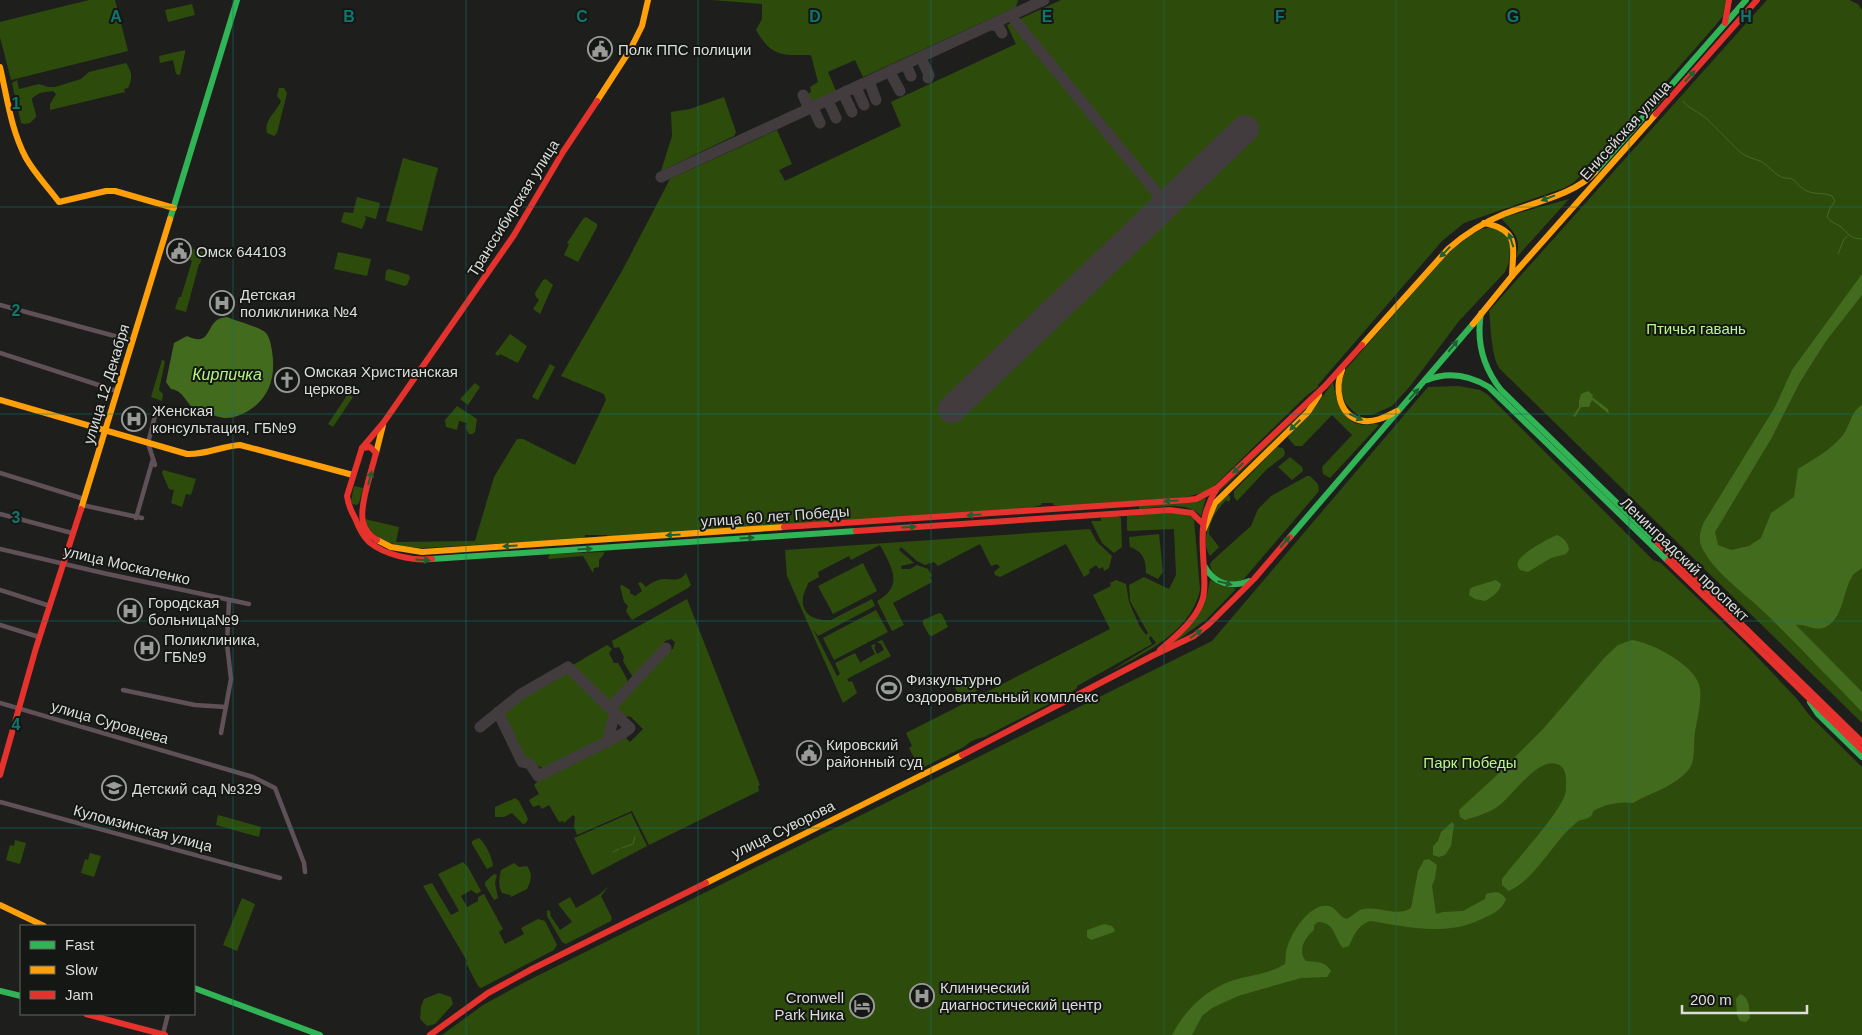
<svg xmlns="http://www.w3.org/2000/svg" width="1862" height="1035" font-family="Helvetica,sans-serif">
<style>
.green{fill:#2d4c0b}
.water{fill:#436b1e}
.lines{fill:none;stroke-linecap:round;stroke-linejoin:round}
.stream{stroke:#436b1e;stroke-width:1}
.taxiway{stroke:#423c3e;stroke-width:11}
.runway{stroke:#423c3e;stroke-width:28}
.street{stroke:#605158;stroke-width:4.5}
.fast{stroke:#30b455;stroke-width:6}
.slow{stroke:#ff9f0a;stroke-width:6}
.jam{stroke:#e5322d;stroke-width:6}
.oneway{fill:#215e31}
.grid{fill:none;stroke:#0f766e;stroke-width:1;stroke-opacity:0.55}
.labels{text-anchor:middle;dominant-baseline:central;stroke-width:4;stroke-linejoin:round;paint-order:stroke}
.poi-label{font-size:15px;fill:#dcdedb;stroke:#141713;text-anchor:start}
.street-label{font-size:15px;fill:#dcdedb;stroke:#141713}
.park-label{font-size:15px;fill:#b9f789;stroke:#141713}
.water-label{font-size:16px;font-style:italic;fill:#b3f284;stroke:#141713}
.grid-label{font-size:16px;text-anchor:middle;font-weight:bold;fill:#0f766e;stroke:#141713;stroke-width:4;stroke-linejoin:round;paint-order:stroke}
</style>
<rect width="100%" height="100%" fill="#1e1f1d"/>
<!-- green -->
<g class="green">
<polygon points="89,0 115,0 128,51 11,80 0,37 0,22"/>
<path d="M712,0h306l-2,7 -153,70 -8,-17 -27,12 8,19 -27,12 -4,-8 6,-3 -1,-5 8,-5 -7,-27c-30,0 -39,2 -55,-25l6,-11v-15z"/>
<path d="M1061,0h665l-3,16 -9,11 -115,131 -26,25 -9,5 -100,35 -22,18 -124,144v2l-12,9 -92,90 -9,6 -19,5 -122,9 -11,-1v-2h-11l-1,2 -11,3 -423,29v-2h-22v2l-7,2 -155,9c-21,-1 -52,-5 -58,-29l34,8 -3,15 79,-1 19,-64 23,-38h6l52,26 31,-65 -2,-6 -43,-18 61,-105 48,-92 107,-49 15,34 -13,6 6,11 116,-55 -10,-24 125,-58 -9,-19z"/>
<path d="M1767,0h82l9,4 4,6v713l-362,-354c-9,-12 -9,-43 -11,-58z"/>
<polygon points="192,4 195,15 168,22 165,10"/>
<polygon points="185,50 185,53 180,75 176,74 173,60 160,63 159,56"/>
<path d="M126,63c6,9 7,15 2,25l-4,1 1,3 -75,18v-6l6,-10 -3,-3 -13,2 -8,5c0,7 4,12 4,19l-6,6 -6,1 -3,-1 -9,-40 5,-3 2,9 20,-5 9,3h7l26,-8 8,-7z"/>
<path d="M279,88h5l3,5 -10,40 -3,3 -7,-3c-3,-14 9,-20 14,-32l-4,-5z"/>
<polygon points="724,97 736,132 734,136 661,171 672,136 671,112 690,109"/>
<polygon points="403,158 438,168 422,231 386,221"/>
<polygon points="357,197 380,203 376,219 365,216 366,219 362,229 341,222 344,212 353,213"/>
<path d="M1569,199l-53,59c7,-21 -4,-27 -15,-40z"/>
<polygon points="586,217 597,224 597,227 578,262 564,255 569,244 567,243 583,219"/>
<polygon points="1493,227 1502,230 1507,237 1510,248 1509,262 1505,272 1459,321 1411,385 1392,406 1372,415 1359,415 1354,412 1346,404 1342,395 1341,383 1346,369 1450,251 1473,234 1482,229"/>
<polygon points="193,249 204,252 200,264 199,264 186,312 175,309 179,297 181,297 192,261 190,260"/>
<polygon points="338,252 371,259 367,276 334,269"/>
<polygon points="389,269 409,275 410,278 407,285 404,286 385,280 386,271"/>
<polygon points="546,279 553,285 540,314 533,309 539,300 536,297 535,293 543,280"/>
<polygon points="510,334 527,346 518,363 500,354 498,356 495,354"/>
<polygon points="162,360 165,361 159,390 163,394 162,401 151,397"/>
<polygon points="550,364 555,367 538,400 532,397"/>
<path d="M1333,382c3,17 9,41 30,43 6,0 11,-2 16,0l-49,53 -7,-4 -1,-7 30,-32 -20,-20 -30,31h-7l-7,-8 2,-5 20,-19z"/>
<polygon points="475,383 480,387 468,405 460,399"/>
<polygon points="1459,386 1480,390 1487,394 1653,560 1661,563 1746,645 1797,699 1809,715 1862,767 1862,1035 442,1035 483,1005 525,982 1212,641 1428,387"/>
<polygon points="348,394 353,397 333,427 328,424"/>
<polygon points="457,406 477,419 475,432 472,434 469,434 466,428 467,423 459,421 457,430 446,427 445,420"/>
<polygon points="1305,407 1308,407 1213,498 1217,493"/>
<polygon points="1277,447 1283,448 1285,453 1284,456 1267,469 1237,501 1234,497 1234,491"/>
<polygon points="1290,457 1302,467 1303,471 1292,480 1278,467"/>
<polygon points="163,470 196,479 191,495 186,494 182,507 171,503 174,490 169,489 162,473"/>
<path d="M1307,476h3l8,8 1,7 -76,89c-14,5 -31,0 -33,-16l2,-3 39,-35 7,-17 13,-13z"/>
<polygon points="354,486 363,488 359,503 357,505 352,504 351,501"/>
<path d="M1227,494l3,2v4l-2,2 -2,-2c-9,10 -17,20 -17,34l10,13 -9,9c-12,-17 4,-49 17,-62z"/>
<path d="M1206,498l-5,18c-15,-16 -43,-8 -62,-7v-3l58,-5z"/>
<path d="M1173,512l20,5 1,2 6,71c-10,44 -58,64 -94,84l50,-31 -5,-7 -2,2 3,6 -75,42v2l-8,6 -85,43c-11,3 -12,3 -20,10l-44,22 -11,-21 3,-2 -6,-13 204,-104 -17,-34 18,-9 -1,-3 6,-3 10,4 3,18 11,25 6,8 2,-2 -18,-32 -1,-16 15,-8 25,12 7,-14 -2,-46 -45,2 -2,-1v-14z"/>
<polygon points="1110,516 1118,516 1121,518 1122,547 1114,553 1102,543 1091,521 1101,521 1101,518"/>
<path d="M1090,529l7,13 15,14 -3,12 -5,3 -1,-4 -4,2 -3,-4 -7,5 1,3 -6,4 -18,-33 -66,33 -5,-2 -1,-3 6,-5 -3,-3 -6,2 -11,-22 -42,22 -4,-4 -9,3 -8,-4 -16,-14 -2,3 15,13 -13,3 1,3h8l7,-4 11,4 4,7 -2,1 2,5 -39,21 11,22 -12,6 -15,-30c28,-15 14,-35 3,-56l-29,15 -2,-4 -31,16 1,5 -11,6c-1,5 -5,10 -5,15 -2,18 14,23 28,22l41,-21 3,7 -57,30 -5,-7 24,47 3,-2 -5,-11 20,-10 6,11v-2l14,-8 -4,-8 3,-2 2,2 -2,1 3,7 7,-4 -3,-6 -4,-2 5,-2 9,16 -44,23 2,3 3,-1 5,12 -14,10 -56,-127 -2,-26z"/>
<path d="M1159,534l4,38 -5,7 -12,-6c0,-12 -2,-21 -16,-26l-1,-10z"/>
<polygon points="604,552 604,554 599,560 599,567 594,568 593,573 583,556 549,559 548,558 550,554"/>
<polygon points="863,563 877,591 833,614 818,586"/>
<path d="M686,573l5,12 -3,3 -56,32 -6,-9 2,-5 -4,-4 -4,-16 2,-1 8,5v3l5,3 7,-5 -4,-8 3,-1 5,5c5,-4 12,-8 18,-8 10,0 16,3 22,-6z"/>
<polygon points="1210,580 1236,589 1207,619 1172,644 1207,595"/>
<polygon points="687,599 760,785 758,786 759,791 649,845 632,811 577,835 574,827 575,817 573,815 564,823 563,821 559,822 549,805 542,809 539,805 533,807 529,800 539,794 534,785 542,777 620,737 624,736 630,742 643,729 631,717 618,715 613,710 614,706 666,651 673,649 675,642 671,639 665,641 660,651 636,677 632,676 623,661 624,657 619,647 614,648 612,641"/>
<polygon points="876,610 888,632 834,660 823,638"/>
<polygon points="939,613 942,614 948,627 932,636 929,635 923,624 923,620"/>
<path d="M607,645l5,4 -3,4 5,10h4l9,16v7l-14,14 -8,2c-11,-12 -22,-25 -34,-36z"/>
<path d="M564,673l9,3 36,36c3,9 -3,21 -8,29l-56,28 -24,-11 -21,-43c9,-13 49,-40 64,-42z"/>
<polygon points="971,675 974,677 980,689 964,698 961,698 954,686 955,682"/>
<polygon points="515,798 519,801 528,819 526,823 523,824 512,813 504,817 495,817 495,807"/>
<polygon points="631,813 647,846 592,875 574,838"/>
<polygon points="218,815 261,827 259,837 216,825"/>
<path d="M479,838c7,6 13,19 14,28l-6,3 -15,-25v-3z"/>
<polygon points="15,840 26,843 20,864 6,860 10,845 14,846"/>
<polygon points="90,853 101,856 94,877 81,873 85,859 88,860"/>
<polygon points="463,862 468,867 481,891 477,894 471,890 461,896 467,907 478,901 478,897 484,894 485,896 503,929 499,932 505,944 524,934 521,928 538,919 545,921 557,945 554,950 481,988 478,986 466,963 467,961 423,886 432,883 451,915 459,911 438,874"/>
<path d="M514,863l5,4 8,-1c6,8 4,15 0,23l-16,8 -1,-2 -8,-2c-4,-8 -3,-14 -1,-23z"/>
<polygon points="494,874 497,875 495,883 498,898 494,900 485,885 485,882"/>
<polygon points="609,886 601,896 612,918 611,921 566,944 562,942 547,916 547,911 549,910 551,914 550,915 560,930 572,922 558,904 570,897 576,908 600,894"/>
<polygon points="242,898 255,904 237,951 223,945"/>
<polygon points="439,993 451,997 453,1004 435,1024 427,1026 420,1019 421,1006 424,999"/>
</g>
<!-- water -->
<g class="water">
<path d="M1862,274v21l-36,46 -26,41 -29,57 -56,93 3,13 13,5 18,-4 12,-8 10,-25 23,-16 4,-28c16,-10 33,-19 45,-34 7,-9 8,-24 19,-30v163c-3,2 -7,5 -9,7 -11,16 -9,46 -30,53 -9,3 -18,-5 -27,-3l66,67v20c-33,-34 -65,-68 -99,-101 -20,-19 -48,-38 -61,-63 -4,-9 -2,-17 2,-26l71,-115 17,-37z"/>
<path d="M227,317c9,4 33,10 39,16 4,5 5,12 6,18 4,25 -2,47 -24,60 -7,4 -14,7 -22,7 -6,0 -32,-8 -36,-13 -6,-7 -9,-15 -19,-16l-5,-7 8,-39 13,-7c28,13 16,-18 40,-19z"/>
<polygon points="1588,391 1593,395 1592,397 1608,409 1609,414 1592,400 1589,407 1581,407 1575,417 1573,416 1579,407 1579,401 1581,394"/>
<path d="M1557,535c7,3 11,7 12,15l-3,4 -15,4 -23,14 -8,-2c-2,-3 -3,-4 -2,-8 2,-8 31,-24 39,-27z"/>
<path d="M1496,580l5,4c-1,8 -9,13 -16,17l-10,-2 -6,-4 1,-6 3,-2z"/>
<path d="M1632,640c20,3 58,23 66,42 6,12 -1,37 -3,50 -2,11 1,28 -6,37 -13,17 -39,24 -56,34 -11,-2 -28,1 -38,7 -4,3 -1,3 -4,6 -4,4 -10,3 -14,6 -24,19 -40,56 -68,69l-7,-6v-6c12,-17 64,-72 64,-89 0,-10 2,-22 -9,-26 -20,-7 -45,33 -60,43 -9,6 -22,10 -32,13l-5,-3 -1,-7 39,-36 46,-46 61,-71 13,-12z"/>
<polygon points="1452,822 1454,825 1451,846 1445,855 1439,857 1433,855 1433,846 1438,841 1441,832"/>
<path d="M1429,859l8,6 -2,13 -3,8 4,28 7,-2 20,-1 22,-12 1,-5c8,-3 15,-3 20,5 -4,11 -12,14 -22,19 -38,19 -74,9 -114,3 -12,4 -16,14 -21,25l-6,2c-9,-10 -8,-26 -25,-26l-4,3v5c-9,7 -17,21 -8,31 10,1 19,0 25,10l-4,6 -26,1 -63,18 -26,12 -10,8 -10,19h-20c14,-26 33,-45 62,-55 17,-5 35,-6 51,-16 1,-5 0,-11 2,-16 4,-15 23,-46 42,-42 8,2 10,11 18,13 4,-2 9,-7 13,-9 17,-6 36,8 51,-2l7,-37 6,-11z"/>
<polygon points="1104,924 1112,926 1115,930 1114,932 1091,940 1087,937 1087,930"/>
<path d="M1740,994c10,4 9,14 10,24l-4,4 -6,-1 -3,-6 -1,-16z"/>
</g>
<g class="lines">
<!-- stream -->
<g class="stream">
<path d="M1683,101c6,8 16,11 24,18 11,10 21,22 32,32 7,6 13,7 21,10 9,4 14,14 24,17 2,0 6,0 8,1 5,3 8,9 15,12 8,4 17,1 25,5l3,5 -5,7 -3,9c4,6 9,6 14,10 8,7 9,12 21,12"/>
<polyline points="1838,254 1844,239 1848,236"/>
<polyline points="622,848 633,844 635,837"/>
<polyline points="613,852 619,849"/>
</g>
<!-- taxiway -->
<g class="taxiway">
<polyline points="1011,16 1166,204"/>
<polyline points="992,25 998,26 1002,33"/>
<polyline points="924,55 922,60 929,75 928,78"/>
<polyline points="908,63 907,67 911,76"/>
<polyline points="892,70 891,74 900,91"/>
<polyline points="871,80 870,84 876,100"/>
<polyline points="858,86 857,90 864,105"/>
<polyline points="846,91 844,95 852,112"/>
<polyline points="803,95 807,104 813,106"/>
<polyline points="831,98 829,103 836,118"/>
<polyline points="815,105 814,110 820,123"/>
<polyline points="661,177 1044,0"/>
<polyline points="610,708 666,648"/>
<polyline points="480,727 521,694 568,667 630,728 622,734 538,776 530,764 522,762 498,712"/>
<polyline points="607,742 615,713"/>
</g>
<!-- runway -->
<polyline class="runway" points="952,409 1245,129"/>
<!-- street -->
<g class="street">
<polyline points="0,305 133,341"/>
<polyline points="0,353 117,391"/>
<polyline points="155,465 148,443 157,408"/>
<polyline points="0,473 84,499"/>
<polyline points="82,505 142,518"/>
<polyline points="0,514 72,533"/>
<polyline points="136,518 153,459"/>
<polyline points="0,549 103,573 249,604"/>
<polyline points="0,590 50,606"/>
<polyline points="0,625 39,637"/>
<polyline points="123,690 195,705 226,707"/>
<polyline points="0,703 253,777 275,788 304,863 305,872"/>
<polyline points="221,733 231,679 227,644 229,601"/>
<polyline points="0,802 280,878"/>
<polyline points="163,1034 168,1014"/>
</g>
<!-- fast -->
<g class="fast">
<polyline points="1595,172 1746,0"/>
<polyline points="170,219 237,0"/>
<path d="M1481,313c-5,29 2,54 20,77l154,150"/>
<path d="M1427,380c22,-9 42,-5 62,7l179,174"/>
<polyline points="1290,537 1473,324"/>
<polyline points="432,559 856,531"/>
<path d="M1205,567c10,17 26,21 44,14"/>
<polyline points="1810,702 1818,714 1862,757"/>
<polyline points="194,988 320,1035"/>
<polyline points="0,991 21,996"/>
</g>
<!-- slow -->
<g class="slow">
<path d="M0,67c7,30 11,63 26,91 9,16 22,29 33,44l47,-11h9l59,17"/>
<polyline points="597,101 630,50 642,26 648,0"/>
<path d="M1484,223c36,7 29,23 28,53"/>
<polyline points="1473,324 1512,276 1656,114"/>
<path d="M1362,345l86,-96c17,-15 34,-26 56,-35 27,-11 71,-19 91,-42"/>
<path d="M1342,370c-7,17 -4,44 17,50 13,4 27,-3 38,-9"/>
<path d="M0,400l187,54c18,1 35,-8 53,-9l113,30"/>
<polyline points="376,453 383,425"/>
<polyline points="81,509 170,219"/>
<polyline points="1204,529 1215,503 1308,412 1319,395"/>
<polyline points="377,540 391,547 422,552 784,527"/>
<polyline points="706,883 962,755"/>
<polyline points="0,905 44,926"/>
</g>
<!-- jam -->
<g class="jam">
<polyline points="1725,23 1729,0"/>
<polyline points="1656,114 1757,0"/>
<polyline points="362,448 384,422 514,235 563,152 597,101"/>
<polyline points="784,527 1187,500 1196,499 1217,488"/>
<polyline points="856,531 1170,510 1192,513 1201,522"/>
<path d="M377,540c-7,-4 -12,-10 -14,-18 -4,-15 9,-53 13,-69l-6,-6 -8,1 -15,48c1,8 4,15 8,22 3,8 7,17 14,24 16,13 43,19 63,17"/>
<polyline points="1655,540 1862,742"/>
<polyline points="1668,561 1862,750"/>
<path d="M1160,650c16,-14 35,-29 42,-49 4,-10 2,-21 2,-31 -2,-33 -5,-53 13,-82l108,-102 37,-41"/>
<polyline points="962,755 1152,656 1194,636 1209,624 1254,579 1290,537"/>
<polyline points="0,775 36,648 81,509"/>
<polyline points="86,1014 165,1035"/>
<polyline points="430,1035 488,993 532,969 706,883"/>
</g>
</g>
<!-- one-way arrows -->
<defs><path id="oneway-solid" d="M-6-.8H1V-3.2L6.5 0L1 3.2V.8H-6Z" transform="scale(1.25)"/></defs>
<g class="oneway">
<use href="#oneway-solid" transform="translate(1690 76) rotate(-48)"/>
<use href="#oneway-solid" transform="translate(1548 198) rotate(159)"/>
<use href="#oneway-solid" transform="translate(1511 240) rotate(-109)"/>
<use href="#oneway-solid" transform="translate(1445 252) rotate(134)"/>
<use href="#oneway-solid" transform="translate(1453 346) rotate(-51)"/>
<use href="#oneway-solid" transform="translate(1414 394) rotate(-49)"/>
<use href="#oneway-solid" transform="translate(1356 417) rotate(25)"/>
<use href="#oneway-solid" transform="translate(1295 425) rotate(135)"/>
<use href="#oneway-solid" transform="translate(1238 468) rotate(136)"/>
<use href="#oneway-solid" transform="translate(370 478) rotate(-76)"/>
<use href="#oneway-solid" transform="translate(1171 501) rotate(177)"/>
<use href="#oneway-solid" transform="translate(974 515) rotate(176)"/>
<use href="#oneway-solid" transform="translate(909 527) rotate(-4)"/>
<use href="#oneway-solid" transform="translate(673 535) rotate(176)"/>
<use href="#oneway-solid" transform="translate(747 538) rotate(-4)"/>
<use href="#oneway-solid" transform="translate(1285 542) rotate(-50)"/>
<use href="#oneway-solid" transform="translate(510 546) rotate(176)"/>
<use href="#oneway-solid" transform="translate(585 549) rotate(-3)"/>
<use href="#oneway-solid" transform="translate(423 560) rotate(4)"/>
<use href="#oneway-solid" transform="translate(1225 583) rotate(14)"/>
<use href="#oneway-solid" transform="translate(1196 634) rotate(-35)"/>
</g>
<!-- grid -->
<path class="grid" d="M233,0v1035M466,0v1035M698,0v1035M931,0v1035M1164,0v1035M1396,0v1035M1629,0v1035M0,207h1862M0,414h1862M0,621h1862M0,828h1862"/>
<!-- icons -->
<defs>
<symbol id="civic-ring" viewBox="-11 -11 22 22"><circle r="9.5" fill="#141713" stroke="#9a9b98" stroke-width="1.5"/><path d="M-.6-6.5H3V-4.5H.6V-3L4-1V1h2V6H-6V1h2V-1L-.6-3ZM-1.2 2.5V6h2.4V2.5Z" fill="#9a9b98"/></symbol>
<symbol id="hospital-ring" viewBox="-11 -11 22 22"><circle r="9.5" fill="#141713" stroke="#9a9b98" stroke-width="1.5"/><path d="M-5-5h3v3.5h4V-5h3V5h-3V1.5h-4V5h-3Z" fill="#9a9b98"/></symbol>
<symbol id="church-ring" viewBox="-11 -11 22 22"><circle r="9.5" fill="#141713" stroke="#9a9b98" stroke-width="1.5"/><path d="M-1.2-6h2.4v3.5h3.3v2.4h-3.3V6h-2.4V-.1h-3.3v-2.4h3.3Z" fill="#9a9b98"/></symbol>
<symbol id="stadium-ring" viewBox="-11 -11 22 22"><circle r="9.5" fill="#141713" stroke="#9a9b98" stroke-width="1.5"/><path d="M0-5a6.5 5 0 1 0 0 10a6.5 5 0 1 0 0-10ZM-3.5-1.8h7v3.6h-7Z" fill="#9a9b98"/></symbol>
<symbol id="school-ring" viewBox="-11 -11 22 22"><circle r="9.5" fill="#141713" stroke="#9a9b98" stroke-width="1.5"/><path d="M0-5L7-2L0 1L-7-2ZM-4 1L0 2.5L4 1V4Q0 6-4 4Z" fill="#9a9b98"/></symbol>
<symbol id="hotel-ring" viewBox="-11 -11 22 22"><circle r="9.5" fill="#141713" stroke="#9a9b98" stroke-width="1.5"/><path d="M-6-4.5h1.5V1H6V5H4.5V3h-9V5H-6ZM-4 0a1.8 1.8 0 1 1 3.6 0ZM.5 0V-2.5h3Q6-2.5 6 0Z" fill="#9a9b98"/></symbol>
</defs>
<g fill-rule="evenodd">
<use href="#civic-ring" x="586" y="35" width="28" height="28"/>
<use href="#civic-ring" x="165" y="237" width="28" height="28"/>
<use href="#hospital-ring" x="208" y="289" width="28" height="28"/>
<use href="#church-ring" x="273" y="366" width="28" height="28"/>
<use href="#hospital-ring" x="120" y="405" width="28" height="28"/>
<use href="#hospital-ring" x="116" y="597" width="28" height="28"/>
<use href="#hospital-ring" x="133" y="634" width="28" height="28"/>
<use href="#stadium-ring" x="875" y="674" width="28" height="28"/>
<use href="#civic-ring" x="795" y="739" width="28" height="28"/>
<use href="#school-ring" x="100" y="774" width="28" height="28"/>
<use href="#hospital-ring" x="908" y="982" width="28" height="28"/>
<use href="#hotel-ring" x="848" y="992" width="28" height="28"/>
</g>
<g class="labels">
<!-- poi labels -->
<g class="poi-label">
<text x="618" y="49">Полк ППС полиции</text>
<text x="196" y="251">Омск 644103</text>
<text x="240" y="294">Детская<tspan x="240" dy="17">поликлиника №4</tspan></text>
<text x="304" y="371">Омская Христианская<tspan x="304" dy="17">церковь</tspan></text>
<text x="152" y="410">Женская<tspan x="152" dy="17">консультация, ГБ№9</tspan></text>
<text x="148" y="602">Городская<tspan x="148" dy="17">больница№9</tspan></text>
<text x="164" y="639">Поликлиника,<tspan x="164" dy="17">ГБ№9</tspan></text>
<text x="906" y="679">Физкультурно<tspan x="906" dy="17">оздоровительный комплекс</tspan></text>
<text x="826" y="744">Кировский<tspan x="826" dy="17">районный суд</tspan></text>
<text x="132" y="788">Детский сад №329</text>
<text x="940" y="987">Клинический<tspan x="940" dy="17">диагностический центр</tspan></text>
<text x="844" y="997" text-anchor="end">Cronwell<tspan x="844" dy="17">Park Ника</tspan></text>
</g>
<!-- street labels -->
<g class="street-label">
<text transform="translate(1625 130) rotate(-48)">Енисейская улица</text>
<text transform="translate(513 208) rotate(-58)">Транссибирская улица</text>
<text transform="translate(106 384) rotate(-73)">улица 12 Декабря</text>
<text transform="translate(775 516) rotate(-4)">улица 60 лет Победы</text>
<text transform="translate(1685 559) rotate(44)">Ленинградский проспект</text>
<text transform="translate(127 565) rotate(13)">улица Москаленко</text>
<text transform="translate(110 722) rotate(16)">улица Суровцева</text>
<text transform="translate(143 828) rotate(15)">Куломзинская улица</text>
<text transform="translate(783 829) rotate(-26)">улица Суворова</text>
</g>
<!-- park labels -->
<g class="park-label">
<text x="1696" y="328">Птичья гавань</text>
<text x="1470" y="762">Парк Победы</text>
</g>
<!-- water labels -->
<g class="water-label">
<text x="227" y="374">Кирпичка</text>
</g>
</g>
<g class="grid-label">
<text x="116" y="22">A</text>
<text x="349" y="22">B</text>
<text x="582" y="22">C</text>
<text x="815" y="22">D</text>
<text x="1047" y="22">E</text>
<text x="1280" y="22">F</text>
<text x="1513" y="22">G</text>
<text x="1746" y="22">H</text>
<text x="16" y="109">1</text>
<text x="16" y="316">2</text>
<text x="16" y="523">3</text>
<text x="16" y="730">4</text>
</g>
<!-- legend -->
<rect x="20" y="925" width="175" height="90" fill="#141713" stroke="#646763"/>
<rect x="30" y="941" width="25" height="8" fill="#30b455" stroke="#646763"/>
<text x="65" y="950" font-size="15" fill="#dcdedb">Fast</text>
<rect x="30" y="966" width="25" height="8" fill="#ff9f0a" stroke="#646763"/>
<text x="65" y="975" font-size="15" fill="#dcdedb">Slow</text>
<rect x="30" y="991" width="25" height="8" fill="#e5322d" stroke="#646763"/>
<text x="65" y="1000" font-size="15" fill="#dcdedb">Jam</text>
<!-- scale -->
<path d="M1682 1005v8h125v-8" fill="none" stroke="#dcdedb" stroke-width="2.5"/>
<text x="1690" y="1005" font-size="15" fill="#dcdedb" stroke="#141713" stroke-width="4" paint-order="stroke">200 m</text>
</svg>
